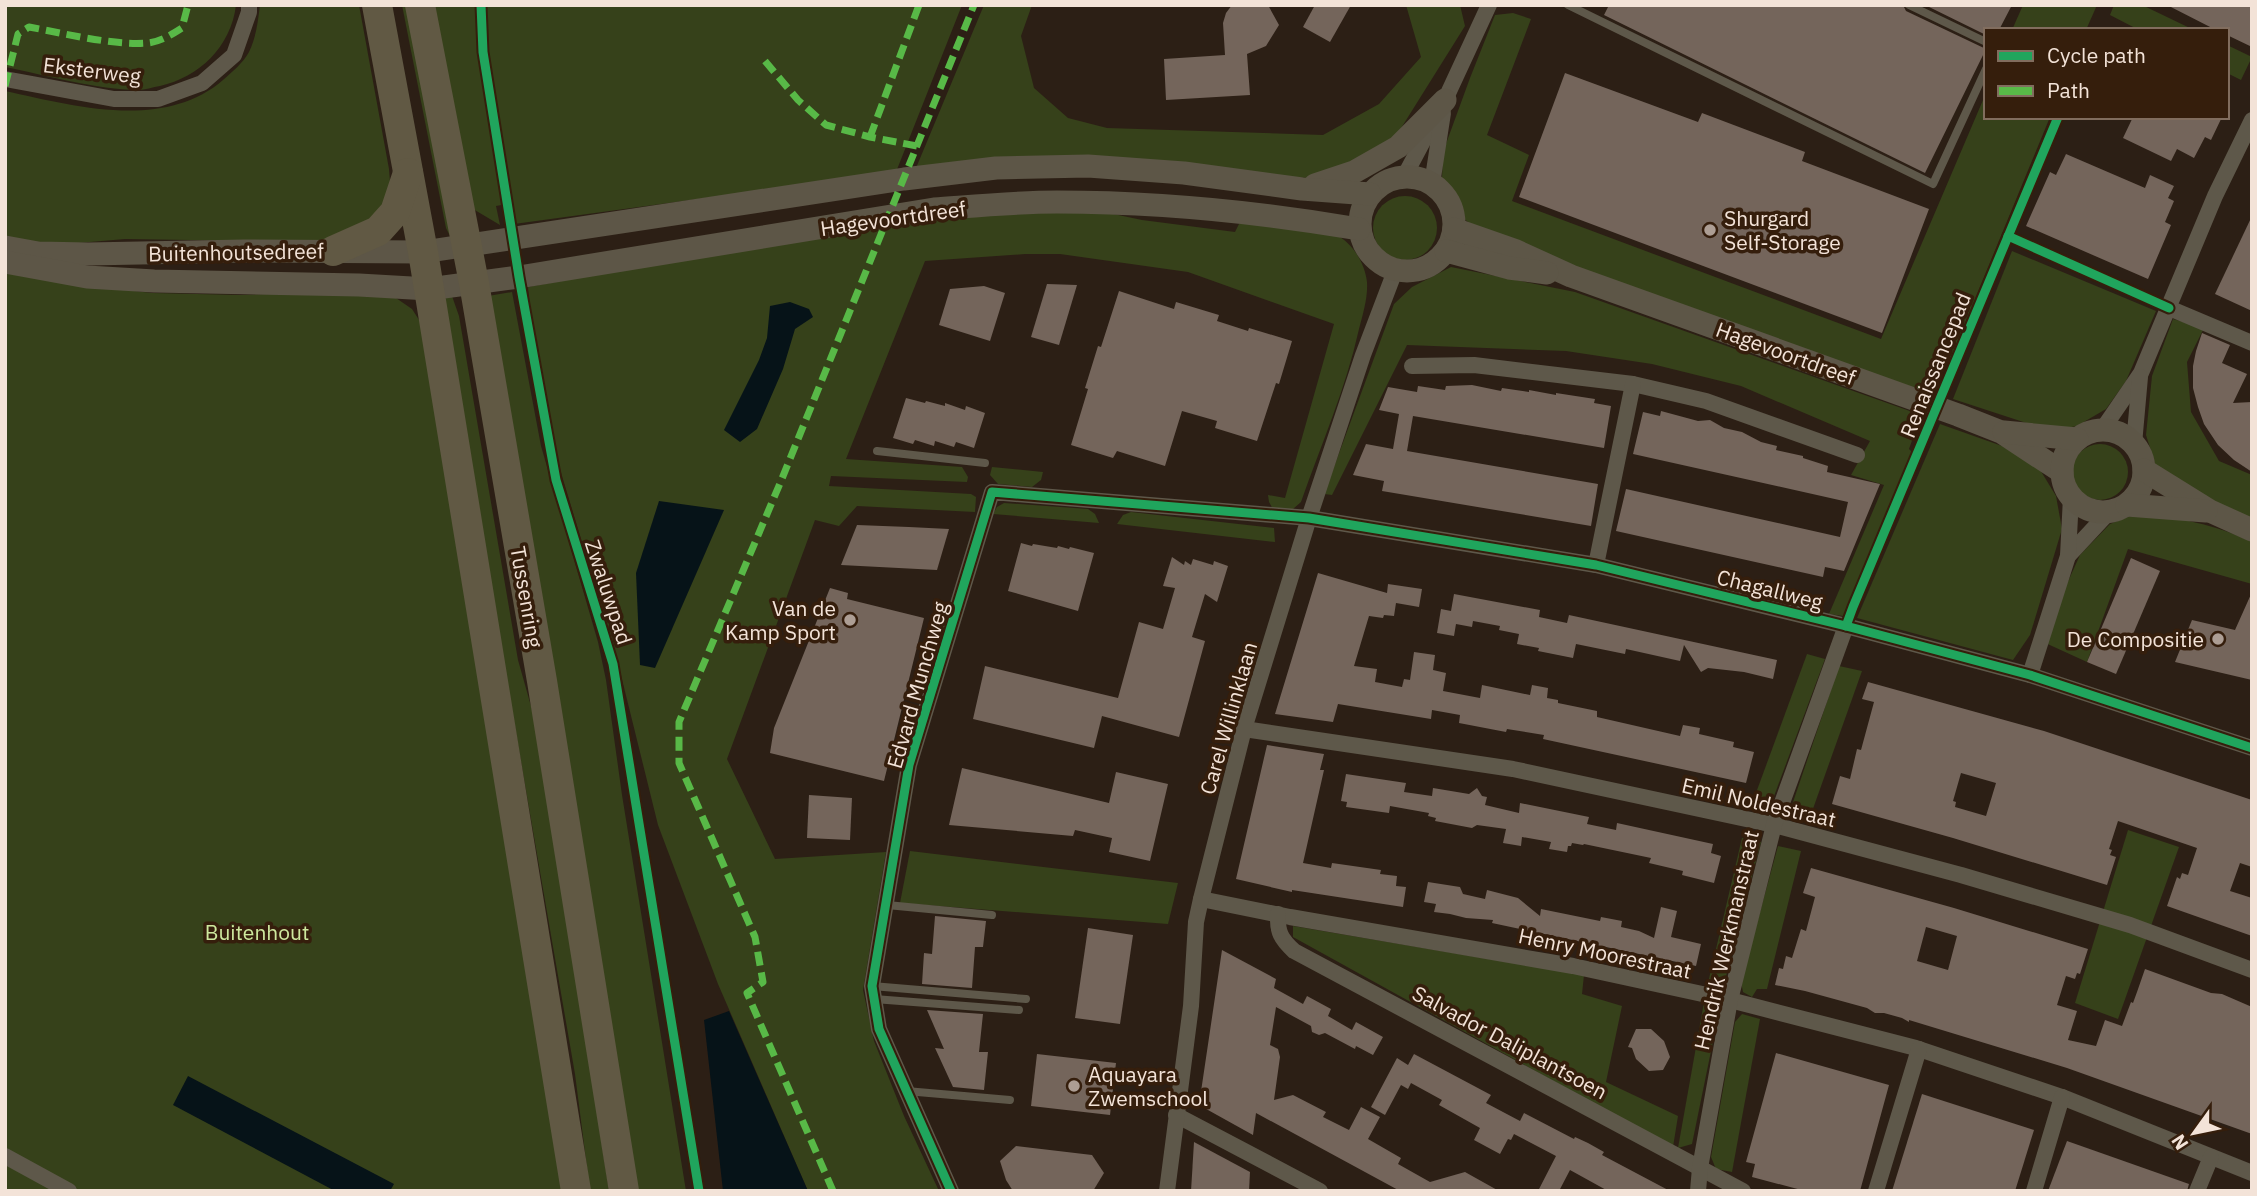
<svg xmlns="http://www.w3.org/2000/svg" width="2257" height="1196" font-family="'IBM Plex Sans',sans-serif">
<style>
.green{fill:#36411a}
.water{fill:#061318}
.building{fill:#74655b;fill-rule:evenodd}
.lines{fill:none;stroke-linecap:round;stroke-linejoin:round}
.lane{stroke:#5e584a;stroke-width:8}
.street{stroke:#5e584a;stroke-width:16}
.secondary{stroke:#5d5647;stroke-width:23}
.highway{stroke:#615944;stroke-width:30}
.quiet{stroke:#58b947;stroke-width:7;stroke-dasharray:14 7;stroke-linecap:butt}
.cycleway-casing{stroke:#351e0c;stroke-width:13}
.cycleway{stroke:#20a55d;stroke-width:9}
.poi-dot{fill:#ad9e94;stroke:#351e0c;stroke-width:2.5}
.labels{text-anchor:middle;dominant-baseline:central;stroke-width:7;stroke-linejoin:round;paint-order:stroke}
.street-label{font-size:21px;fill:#f3e3d8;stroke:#351e0c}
.poi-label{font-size:21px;fill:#f3e3d8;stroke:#351e0c;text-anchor:start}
.park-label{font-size:21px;fill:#cee89e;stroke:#351e0c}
</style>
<rect width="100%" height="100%" fill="#2c1f15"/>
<!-- green -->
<g class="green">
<path d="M5,5h231c-5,42 -37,72 -76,81 -7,1 -15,4 -22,4 -40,0 -93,-15 -133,-23z"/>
<path d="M260,5h99l30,164 2,25 -7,19 -52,29 -207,-3 -82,7 -38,-5v-150c69,15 159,40 218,-11 9,-8 20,-17 26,-28 7,-14 9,-31 11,-47z"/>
<polygon points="402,5 416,5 453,242 446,228"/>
<polygon points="434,5 962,5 896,172 514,224 513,203 496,206 500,225 468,206"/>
<polygon points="984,5 1032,5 1021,36 1034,88 1068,118 1107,128 1323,135 1379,104 1421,57 1406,5 1460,5 1465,26 1393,141 1374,155 1313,178 916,168"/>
<polygon points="2023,5 2097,5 2086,30 2012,30"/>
<polygon points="2114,5 2142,5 2194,30 2139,30 2110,15"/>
<polygon points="1513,13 1531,19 1487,135 1529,155 1512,201 1881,339 1986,93 1986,117 2050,117 1954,350 1933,393 1924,394 1482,232 1464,219 1442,178 1443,152 1470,78 1495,15"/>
<polygon points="2227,45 2252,57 2241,80 2227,73"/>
<circle cx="1405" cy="228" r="32"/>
<path d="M1085,208l57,12 93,12 4,-8 18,-4 83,17c14,9 25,27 27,45 1,15 -4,32 -8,47 -13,59 -38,116 -58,173l-8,7h-20l-4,-7 -1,-7 17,3 49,-174 -146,-52 -128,-18h-35l-100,7 -79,198 116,8 6,10 -1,5 -136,-6 -2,10 142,8 5,3 -1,15 -118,-6 -18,20 -24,-6 -88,239 48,100 111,-7 -23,138 11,51 30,75 35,75h-131l-90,-207 -60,-159 -41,-166 -58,-193 -29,-153 -2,-26 391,-71z"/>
<polygon points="2012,251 2156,311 2126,381 2106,409 2077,426 2051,431 1953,399"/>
<polygon points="1451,267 1575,292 1921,415 1909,449 1912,452 1843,616 1829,614 1884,485 1851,475 1870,441 1741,386 1652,364 1566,351 1407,345 1332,495 1324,494 1394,304 1412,287"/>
<polygon points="5,271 99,287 152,293 240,295 335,292 396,298 412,309 421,323 562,1191 5,1191"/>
<polygon points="512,292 541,446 598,642 606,680 622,795 686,1191 634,1191 488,296"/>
<polygon points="448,296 452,296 459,316 518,660 540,738 609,1191 590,1191 575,1074 443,310 443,301"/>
<polygon points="2173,319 2204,328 2187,362 2191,412 2219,461 2252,475 2252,520 2199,496 2156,467 2146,435 2152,376"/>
<polygon points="1940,424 2002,446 2039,468 2056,496 2062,529 2030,635 2013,660 1857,618"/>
<circle cx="2100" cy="472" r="28"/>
<polygon points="992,467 1043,472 1041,480 1032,487 998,484 990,475"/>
<polygon points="1004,503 1088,509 1095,514 1099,523 993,514 997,507"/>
<polygon points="1131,512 1274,528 1275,542 1117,524 1123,515"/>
<path d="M2138,513c41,5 76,11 114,29v42l-124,-35 -41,113 -46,-21 39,-86 30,-31z"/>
<polygon points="1807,654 1825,659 1770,807 1753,801"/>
<polygon points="1839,666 1862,671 1809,820 1789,814"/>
<polygon points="2128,830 2179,847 2118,1019 2075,1003"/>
<polygon points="1742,838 1761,842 1725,980 1716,984 1708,983"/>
<polygon points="1778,846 1801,851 1767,989 1757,989 1752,997 1743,992 1741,982"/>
<polygon points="910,851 1178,883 1168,924 900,903"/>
<polygon points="1293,926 1584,975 1582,994 1622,1006 1606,1082 1678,1116 1673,1147 1293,937"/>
<polygon points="1704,1002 1719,1012 1692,1144 1678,1148"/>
<polygon points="1742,1014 1760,1019 1732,1172 1716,1169 1711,1157 1735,1022"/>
</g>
<!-- water -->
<g class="water">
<polygon points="790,302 809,309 813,317 795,329 783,369 757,429 740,442 724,430 759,360 767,338 770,306"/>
<polygon points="659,501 724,510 655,668 640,665 636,573"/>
<polygon points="729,1011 808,1191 723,1191 704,1020"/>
<polygon points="188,1076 394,1184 390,1191 335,1191 173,1105"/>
</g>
<!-- building -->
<g class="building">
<polygon points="1232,5 1268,5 1279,25 1266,46 1247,54 1250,95 1166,100 1164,59 1225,55 1223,23 1226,13"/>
<polygon points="1315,5 1351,5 1330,42 1303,27"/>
<polygon points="1609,5 1903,5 1906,11 1986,49 1925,173 1604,15"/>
<polygon points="1925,5 2012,5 2000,28 1997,27 1995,30 1986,30 1986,35"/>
<polygon points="2167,5 2252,5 2252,47 2227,35 2227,30 2216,30"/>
<polygon points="1565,73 1698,122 1702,113 1805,152 1802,161 1929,209 1882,333 1519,197"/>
<polygon points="2133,117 2222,117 2211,140 2205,137 2194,158 2177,149 2171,161 2123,138"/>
<polygon points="2066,154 2145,188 2150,175 2174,186 2168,198 2174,201 2165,222 2171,225 2148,279 2026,226 2050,172 2056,175"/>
<polygon points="2252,216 2252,311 2215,294"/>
<polygon points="1047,284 1077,285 1059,345 1031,337"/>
<polygon points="984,286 1005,293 990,341 939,325 950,289"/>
<polygon points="1119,291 1174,309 1176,302 1219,315 1217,321 1248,331 1249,328 1292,341 1279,384 1276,383 1257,441 1215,428 1217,421 1182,411 1165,466 1117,451 1113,458 1071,445 1088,389 1085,388 1098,346 1101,347"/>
<polygon points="2202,333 2230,345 2222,363 2247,374 2233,403 2252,402 2252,472 2234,460 2218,445 2204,424 2198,407 2193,388 2193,366 2196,351"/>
<polygon points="1472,385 1501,391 1502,388 1529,392 1529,390 1556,395 1556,393 1595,399 1594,403 1611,406 1604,448 1413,416 1407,451 1598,484 1591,526 1382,491 1384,481 1353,475 1366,444 1393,449 1399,414 1379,410 1388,387 1417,392 1418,386 1445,390 1446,386"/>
<polygon points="906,398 925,403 926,401 945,406 945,403 965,410 966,406 985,413 974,448 956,442 954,447 935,441 934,446 915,440 913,444 893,438"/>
<polygon points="1661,411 1698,421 1710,420 1724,428 1742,432 1761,442 1777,446 1776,450 1803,456 1803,458 1828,466 1827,472 1880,484 1844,571 1825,567 1823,577 1616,531 1626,489 1840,537 1848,502 1633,454 1643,412 1660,416"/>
<polygon points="857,525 909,527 949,529 937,570 841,565"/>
<polygon points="1021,543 1032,546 1033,544 1057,548 1058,546 1069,549 1070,547 1094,553 1078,611 1008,591"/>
<polygon points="1172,557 1184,565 1185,561 1191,565 1193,559 1213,565 1214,561 1228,566 1217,602 1205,594 1192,637 1205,641 1179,737 1102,716 1094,748 973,719 985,666 1118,698 1139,622 1163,629 1175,588 1163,586"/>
<polygon points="2131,558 2160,571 2116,674 2087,662"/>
<polygon points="1318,573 1387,593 1388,584 1422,589 1419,607 1396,603 1394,616 1384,615 1383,618 1369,616 1354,666 1377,669 1375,682 1402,687 1404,679 1410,680 1414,652 1435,655 1433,670 1446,673 1443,691 1480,698 1482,685 1530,695 1532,685 1548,688 1547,698 1558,700 1558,703 1597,711 1597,717 1680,736 1683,725 1700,728 1699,734 1734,742 1733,747 1754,752 1746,783 1543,739 1544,735 1507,729 1506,732 1459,723 1460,715 1432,710 1431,719 1338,704 1333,722 1275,714"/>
<polygon points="830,588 848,593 847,599 924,618 884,781 770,753 774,728"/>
<polygon points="2252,592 2252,680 2175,662 2192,620 2235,630"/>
<polygon points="1454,594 1540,610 1539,617 1567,623 1569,615 1777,660 1773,679 1744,672 1708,668 1701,672 1684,645 1680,661 1626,649 1625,654 1576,644 1573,658 1538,651 1539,648 1517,644 1519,634 1499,630 1500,626 1473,621 1472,627 1456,624 1454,636 1437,633 1441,609 1451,611"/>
<path d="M1868,682l176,49 208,69v67l-12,-4 -10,28 22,7v38l-85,-30 10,-29 3,2 2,-6 6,2 9,-27 -79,-27 -9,28 3,1 -2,5 6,2 -9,28 -154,-47 -121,-34 8,-28 10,3 7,-30 4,1 13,-48 -12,-3zM1961,773l35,10 -10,33 -31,-9 1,-5 -3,-1z"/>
<polygon points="1267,745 1324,754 1320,770 1324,770 1303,863 1331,868 1332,863 1381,870 1380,874 1397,876 1396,886 1406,887 1403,907 1292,890 1292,892 1236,879"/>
<polygon points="962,768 1109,803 1116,772 1168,784 1150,861 1109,852 1112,838 1075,830 1073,836 949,825"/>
<polygon points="1346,774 1406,783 1404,792 1432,796 1433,788 1469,794 1477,788 1482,796 1487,797 1485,805 1519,813 1520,803 1589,817 1587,824 1616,830 1617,823 1713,844 1711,853 1721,856 1714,883 1682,875 1683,871 1649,863 1651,858 1584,844 1583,845 1572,843 1571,846 1568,846 1567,852 1549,849 1551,842 1522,837 1521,846 1503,843 1506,829 1477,825 1472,828 1435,821 1436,818 1428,816 1429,813 1390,806 1389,813 1346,807 1347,802 1341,801"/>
<polygon points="809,795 852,798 850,840 807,838"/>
<path d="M1811,868l143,40 134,41 -8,25 -3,-1 -2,6 -9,-3 -9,29 20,6 -9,29 28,6 9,-26 17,6 9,-24 2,1 4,-11 8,-23 66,24 11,1 30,13v127l-185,-66 -158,-48v2l-7,-4 -18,-5h-9l-8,-5 -62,-17 -30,-6 4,-17 4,1 3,-13 6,2 9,-29 5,2 9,-34 -12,-4zM1926,927l31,9 -9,34 -31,-9z"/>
<polygon points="1428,882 1460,887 1463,894 1485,899 1487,890 1518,898 1540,916 1541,909 1600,921 1601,917 1622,921 1621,927 1639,931 1654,938 1661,907 1677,911 1671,937 1701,944 1696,966 1492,923 1493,920 1466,918 1450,914 1434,912 1436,904 1424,902"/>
<polygon points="935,916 986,921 983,947 975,947 972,988 922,984 924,953 932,954"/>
<polygon points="1088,928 1133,935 1120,1024 1075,1018"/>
<polygon points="1222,950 1276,979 1274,988 1303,1004 1307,996 1331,1009 1328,1016 1352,1030 1356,1022 1383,1037 1373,1055 1356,1046 1355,1049 1325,1033 1319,1035 1312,1032 1311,1026 1276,1007 1270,1045 1278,1049 1280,1057 1274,1100 1293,1095 1326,1112 1323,1117 1349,1130 1361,1107 1380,1117 1368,1139 1401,1158 1398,1164 1430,1182 1465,1172 1499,1191 1400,1191 1256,1113 1253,1135 1199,1105"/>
<polygon points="927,1010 983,1014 979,1052 988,1052 984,1090 953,1087 935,1048 944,1049"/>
<polygon points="1636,1029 1651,1029 1664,1041 1670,1057 1663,1070 1649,1071 1636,1059 1632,1048 1628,1047"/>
<polygon points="1776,1053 1889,1085 1860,1191 1805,1191 1752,1177 1755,1164 1746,1162"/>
<polygon points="1037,1054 1116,1063 1110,1115 1031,1106"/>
<polygon points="1414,1054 1491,1095 1486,1103 1520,1121 1524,1113 1574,1139 1575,1137 1588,1143 1604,1152 1602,1155 1670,1191 1608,1191 1570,1170 1559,1191 1538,1191 1556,1156 1514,1134 1511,1140 1508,1139 1500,1154 1474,1140 1480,1128 1439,1105 1442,1100 1411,1083 1408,1089 1401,1085 1385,1115 1371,1107 1397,1058 1408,1065"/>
<polygon points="1922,1094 2034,1130 2015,1191 1892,1191"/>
<polygon points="2067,1141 2189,1184 2187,1191 2048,1191"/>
<polygon points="1194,1142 1250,1172 1249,1191 1191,1191"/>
<polygon points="1016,1146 1092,1155 1104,1173 1093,1191 1013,1191 1006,1180 1000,1161"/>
</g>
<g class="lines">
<!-- lane -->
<g class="lane">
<polyline points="1568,5 1933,184 1986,69"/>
<polyline points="1909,5 1986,42"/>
<polyline points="877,451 985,463"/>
<polyline points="887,905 992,915"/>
<polyline points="872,986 1026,999"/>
<polyline points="874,999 1019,1010"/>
<polyline points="906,1091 1010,1100"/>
</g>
<!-- street -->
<g class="street">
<polyline points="5,79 114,99 158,99 202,83 234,55 249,12 249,5"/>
<polyline points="1404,177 1445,100 1489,5"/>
<polyline points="1432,184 1443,113"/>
<polyline points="2169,308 2252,343"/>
<polyline points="1412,366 1474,365 1633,384 1706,401 1857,455"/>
<polyline points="2102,430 2141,373 2215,196 2252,120"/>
<polyline points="2134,444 2140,377"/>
<polyline points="2068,556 2109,512"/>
<polyline points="1596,565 1633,384"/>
<polyline points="2030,675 2068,556 2071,497"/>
<polyline points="1244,729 1513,769 1774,825 1961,875 2130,925 2252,970"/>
<polyline points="1201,899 1290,917 1573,966 1730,1000 1916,1048 2062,1097 2252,1173"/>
<path d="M1278,914c-1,18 3,25 16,37l449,240"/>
<polyline points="1176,1115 1320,1191"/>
<polyline points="5,1156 69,1191"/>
<polyline points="951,1191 879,1029 872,986 909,765 992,492 1309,518 1596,565 1846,626 2030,675 2252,748"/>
<polyline points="1167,1191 1191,1006 1196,922 1201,899 1244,729 1309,518 1363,355 1395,271"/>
<polyline points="1698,1191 1700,1168 1730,1000 1774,825 1846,626"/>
<polyline points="1876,1191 1919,1049"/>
<polyline points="2034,1191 2062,1097"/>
<polyline points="2197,1191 2211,1157"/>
</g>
<!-- secondary -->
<g class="secondary">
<circle cx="1407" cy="224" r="47"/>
<polyline points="1315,185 1354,172 1398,147 1445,100"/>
<polyline points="1454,229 1514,250 1571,276 1958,415 2001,432 2062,472"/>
<polyline points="5,247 38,253 88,254 244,251 423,252 904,179 996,168 1088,166 1184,173 1302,189 1370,194"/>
<polyline points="1446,251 1509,268 1547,273"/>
<path d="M5,262l82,15 67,4 205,4 70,4 90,-12 415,-68c41,-3 82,-7 123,-7 102,0 202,10 302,27"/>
<circle cx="2103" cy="471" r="41"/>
<polyline points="2004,432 2077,439"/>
<polyline points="2144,470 2210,511 2252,530"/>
<polyline points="2127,505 2206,511"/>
</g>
<!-- highway -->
<g class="highway">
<polyline points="377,5 423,252 576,1191"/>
<polyline points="420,5 474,283 542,681 624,1191"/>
<polyline points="333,251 378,231 395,212 408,173"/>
</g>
<!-- quiet -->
<g class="quiet">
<polyline points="765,61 798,100 826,125 870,137 917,146"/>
<path d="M5,86l13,-52 11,-7c33,6 86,19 118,16 13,-1 24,-8 35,-15l6,-23"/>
<polyline points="870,137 919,5"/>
<polyline points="833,1191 747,993 763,982 755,937 679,763 679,722 781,481 974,5"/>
</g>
<defs>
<g id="cycleway">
<polyline points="481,5 483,52 519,277 556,480 613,664 699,1191"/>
<polyline points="2008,236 2169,308"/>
<polyline points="1846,626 1853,607 2058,117"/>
<polyline points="951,1191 879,1029 872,986 909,765 992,492 1309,518 1596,565 1846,626 2030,675 2252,748"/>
</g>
</defs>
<!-- cycleway casing -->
<use href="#cycleway" class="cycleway-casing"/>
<!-- cycleway -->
<use href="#cycleway" class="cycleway"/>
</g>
<!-- markers -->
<g class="poi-dot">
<circle cx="1710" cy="230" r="7"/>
<circle cx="850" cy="620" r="7"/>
<circle cx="2218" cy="639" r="7"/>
<circle cx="1074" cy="1086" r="7"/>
</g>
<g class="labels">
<!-- street labels -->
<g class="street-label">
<text transform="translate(92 70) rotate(7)">Eksterweg</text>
<text transform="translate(893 218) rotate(-8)">Hagevoortdreef</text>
<text transform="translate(236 252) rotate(-1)">Buitenhoutsedreef</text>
<text transform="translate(1786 353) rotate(20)">Hagevoortdreef</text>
<text transform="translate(1935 365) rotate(-68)">Renaissancepad</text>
<text transform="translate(1770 589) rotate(14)">Chagallweg</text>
<text transform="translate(609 592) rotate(72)">Zwaluwpad</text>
<text transform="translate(527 597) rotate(80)">Tussenring</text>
<text transform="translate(917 685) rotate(-74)">Edvard Munchweg</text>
<text transform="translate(1228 718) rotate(-74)">Carel Willinklaan</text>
<text transform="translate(1759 802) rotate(13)">Emil Noldestraat</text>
<text transform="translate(1726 940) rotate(-77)">Hendrik Werkmanstraat</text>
<text transform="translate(1605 953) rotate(12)">Henry Moorestraat</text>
<text transform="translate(1510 1042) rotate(28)">Salvador Daliplantsoen</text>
</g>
<!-- poi labels -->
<g class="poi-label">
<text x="1724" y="218">Shurgard<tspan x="1724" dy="24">Self-Storage</tspan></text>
<text x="836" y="608" text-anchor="end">Van de<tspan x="836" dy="24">Kamp Sport</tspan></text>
<text x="2204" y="639" text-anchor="end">De Compositie</text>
<text x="1088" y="1074">Aquayara<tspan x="1088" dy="24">Zwemschool</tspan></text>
</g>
<!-- park labels -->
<g class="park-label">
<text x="257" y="932">Buitenhout</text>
</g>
</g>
<!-- border -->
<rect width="2257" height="1196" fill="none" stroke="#f3e3d8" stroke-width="14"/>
<!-- legend -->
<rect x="1984" y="28" width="245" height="91" fill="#351e0c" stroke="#816d5e" stroke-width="2"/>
<rect x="1998" y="51" width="35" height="10" fill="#20a55d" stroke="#816d5e" stroke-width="2"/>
<text x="2047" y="63" font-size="21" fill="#f3e3d8">Cycle path</text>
<rect x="1998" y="86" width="35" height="10" fill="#58b947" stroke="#816d5e" stroke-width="2"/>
<text x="2047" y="98" font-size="21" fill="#f3e3d8">Path</text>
<!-- north arrow -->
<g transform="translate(2194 1133) rotate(237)" stroke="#351e0c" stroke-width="5" paint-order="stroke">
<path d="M0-5L12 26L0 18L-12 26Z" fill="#f3e3d8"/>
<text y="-10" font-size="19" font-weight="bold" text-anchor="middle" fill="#f3e3d8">N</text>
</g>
</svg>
